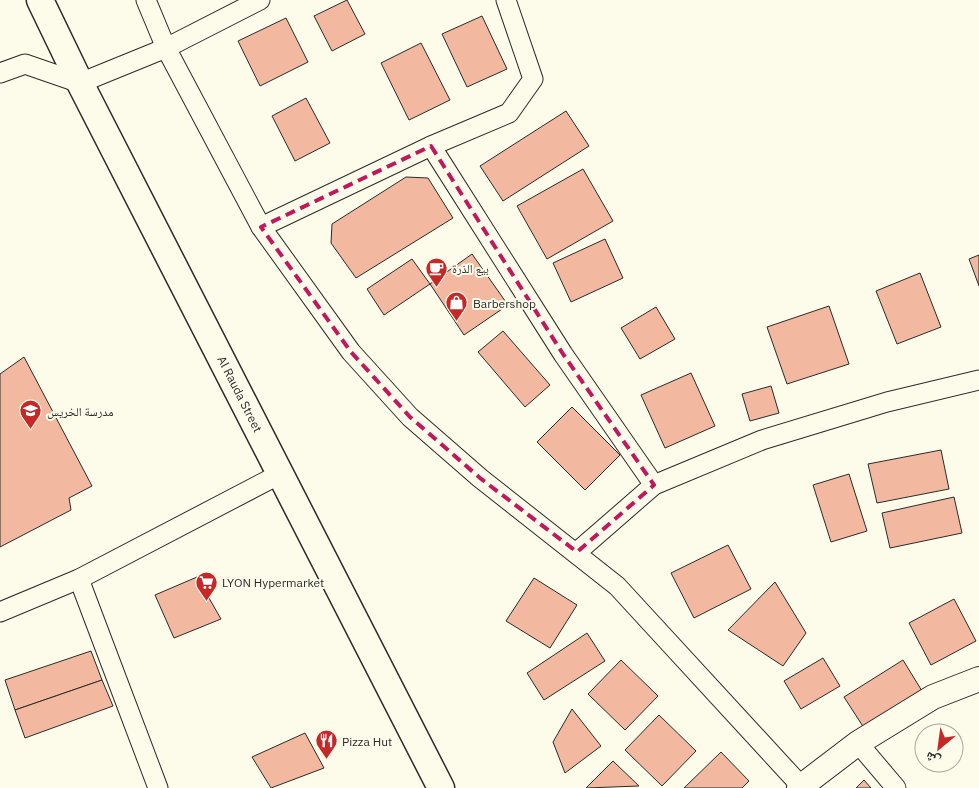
<svg xmlns="http://www.w3.org/2000/svg" width="979" height="788" font-family="'IBM Plex Sans','Noto Naskh Arabic',sans-serif">
<style>
.building{fill:#f2b8a0;stroke:#2b2b2b}
.lines{fill:none;stroke-linecap:round;stroke-linejoin:round}
.minor-casing{stroke:#2b2b2b;stroke-width:21}
.tertiary-casing{stroke:#2b2b2b;stroke-width:26}
.secondary-casing{stroke:#2b2b2b;stroke-width:29}
.minor{stroke:#fdfbea;stroke-width:19}
.tertiary{stroke:#fdfbea;stroke-width:24}
.secondary{stroke:#fdfbea;stroke-width:26}
.marked{fill:none;stroke:#c2185b;stroke-width:4;stroke-dasharray:10 6;stroke-linejoin:round}
.labels{text-anchor:middle;dominant-baseline:central;stroke-width:4;stroke-linejoin:round;paint-order:stroke}
.poi-label{font-size:12px;fill:#2b2b2b;stroke:#fdfbea;text-anchor:start}
.street-label{font-size:12px;fill:#2b2b2b;stroke:#fdfbea}
</style>
<rect width="100%" height="100%" fill="#fdfbea"/>
<!-- building -->
<g class="building">
<polygon points="347,0 365,34 332,51 314,16"/>
<polygon points="482,16 507,69 467,87 442,34"/>
<polygon points="286,18 308,62 260,86 238,41"/>
<polygon points="421,43 450,100 409,120 381,63"/>
<polygon points="306,98 330,143 295,161 272,116"/>
<polygon points="566,111 589,146 503,201 480,166"/>
<polygon points="583,169 613,221 547,259 517,206"/>
<polygon points="406,177 428,178 453,218 356,278 331,243 332,224"/>
<polygon points="605,239 623,278 571,302 553,263"/>
<polygon points="472,254 508,305 464,335 430,284"/>
<polygon points="979,255 979,286 969,259"/>
<polygon points="412,259 430,284 384,315 367,289"/>
<polygon points="920,273 941,327 897,344 876,291"/>
<polygon points="829,306 849,364 787,384 767,327"/>
<polygon points="656,307 675,339 640,359 621,328"/>
<polygon points="503,331 550,385 525,407 478,352"/>
<polygon points="24,357 92,486 69,498 71,510 0,547 0,374"/>
<polygon points="691,373 715,426 665,448 641,395"/>
<polygon points="771,386 779,413 750,421 742,394"/>
<polygon points="572,407 620,455 585,490 537,442"/>
<polygon points="941,450 949,489 877,503 868,464"/>
<polygon points="849,474 867,531 831,542 813,485"/>
<polygon points="954,497 962,533 890,548 882,513"/>
<polygon points="728,545 751,589 694,618 671,573"/>
<polygon points="197,577 221,619 174,638 155,595"/>
<polygon points="534,578 577,605 550,648 506,621"/>
<polygon points="775,582 806,633 783,666 728,630"/>
<polygon points="954,599 976,641 931,665 909,623"/>
<polygon points="587,633 605,661 544,700 527,673"/>
<polygon points="91,651 102,680 15,710 5,680"/>
<polygon points="823,658 840,686 801,709 784,681"/>
<polygon points="621,660 658,696 625,730 588,694"/>
<polygon points="903,660 922,691 864,728 844,697"/>
<polygon points="102,680 113,706 25,738 15,710"/>
<polygon points="572,709 601,746 565,773 553,742"/>
<polygon points="659,715 696,751 662,786 625,750"/>
<polygon points="305,733 324,768 271,788 252,757"/>
<polygon points="721,752 749,781 742,788 684,788"/>
<polygon points="613,761 639,786 586,788"/>
<polygon points="864,780 871,788 856,788"/>
</g>
<g class="lines">
<defs>
<g id="minor">
<polyline points="146,0 166,48 261,227 351,352 410,417 480,478 617,586 801,786"/>
<polyline points="0,73 25,64 80,83 166,48 260,0"/>
<polyline points="431,146 563,354 654,485"/>
<polyline points="261,227 431,146 509,113 533,79 506,0"/>
<polyline points="577,552 654,485 762,440 887,402 979,380"/>
<polyline points="79,579 158,788"/>
<polyline points="0,612 79,579 280,474"/>
<polyline points="858,743 896,788"/>
</g>
<polyline id="tertiary" points="799,788 858,743 933,697 979,679"/>
<polyline id="secondary" points="40,0 80,83 441,788"/>
</defs>
<!-- minor casing -->
<use href="#minor" class="minor-casing"/>
<!-- tertiary casing -->
<use href="#tertiary" class="tertiary-casing"/>
<!-- secondary casing -->
<use href="#secondary" class="secondary-casing"/>
<!-- minor -->
<use href="#minor" class="minor"/>
<!-- tertiary -->
<use href="#tertiary" class="tertiary"/>
<!-- secondary -->
<use href="#secondary" class="secondary"/>
</g>
<!-- marked area -->
<path class="marked" d="M431,146l132,208 91,131 -77,67 -97,-74 -70,-61 -59,-65 -90,-125z"/>
<!-- icons -->
<defs>
<symbol id="cafe-pin" viewBox="-11 -11 22 30"><path d="M0 17L-7.5 6A9.5 9.5 0 1 1 7.5 6Z" fill="#c62828" stroke="#fdfbea"/><path d="M-5.5-4.5H6V0H3Q3 3.5 0 3.5H-2.5Q-5.5 3.5-5.5 0ZM3-3.2v2h1.7v-2ZM-6 4.5H4V6H-6Z" fill="#fff"/></symbol>
<symbol id="shop-pin" viewBox="-11 -11 22 30"><path d="M0 17L-7.5 6A9.5 9.5 0 1 1 7.5 6Z" fill="#c62828" stroke="#fdfbea"/><path d="M-5-2.5h2.3a2.7 3.5 0 0 1 5.4 0H5L5.5 6h-11ZM-1.5-2.5h3a1.5 2.3 0 0 0-3 0Z" fill="#fff"/></symbol>
<symbol id="school-pin" viewBox="-11 -11 22 30"><path d="M0 17L-7.5 6A9.5 9.5 0 1 1 7.5 6Z" fill="#c62828" stroke="#fdfbea"/><path d="M0-5L7-2L0 1L-7-2ZM-4 1L0 2.5L4 1V4Q0 6-4 4Z" fill="#fff"/></symbol>
<symbol id="supermarket-pin" viewBox="-11 -11 22 30"><path d="M0 17L-7.5 6A9.5 9.5 0 1 1 7.5 6Z" fill="#c62828" stroke="#fdfbea"/><path d="M-6-5.5h2.5l.6 2H6L4.5 2H-2.5L-4.4-4H-6ZM-1.5 3.2a1.3 1.3 0 1 0 .1 0ZM3 3.2a1.3 1.3 0 1 0 .1 0Z" fill="#fff"/></symbol>
<symbol id="restaurant-pin" viewBox="-11 -11 22 30"><path d="M0 17L-7.5 6A9.5 9.5 0 1 1 7.5 6Z" fill="#c62828" stroke="#fdfbea"/><path d="M-5-6h1v4h1v-4h1v4h1v-4h1v5L-1.5 .5V6h-2V.5L-5-1ZM5-6V6H3V1.5H1.5Q1.5-4 5-6Z" fill="#fff"/></symbol>
</defs>
<g fill-rule="evenodd">
<use href="#cafe-pin" x="424" y="256" width="25" height="34"/>
<use href="#shop-pin" x="444" y="290" width="25" height="34"/>
<use href="#school-pin" x="18" y="398" width="25" height="34"/>
<use href="#supermarket-pin" x="194" y="570" width="25" height="34"/>
<use href="#restaurant-pin" x="314" y="728" width="25" height="34"/>
</g>
<g class="labels">
<!-- poi labels -->
<g class="poi-label">
<text x="452" y="268">بيع الذرة</text>
<text x="473" y="303">Barbershop</text>
<text x="47" y="411">مدرسة الخريس</text>
<text x="222" y="582">LYON Hypermarket</text>
<text x="342" y="741">Pizza Hut</text>
</g>
<!-- street labels -->
<g class="street-label">
<text transform="translate(240 394) rotate(63)">Al Rauda Street</text>
</g>
</g>
<!-- north arrow -->
<g transform="translate(939 748) rotate(209)"><circle r="24" fill="#fdfbea" stroke="#a9a89e"/>
<path d="M0-4L9 19L0 12L-9 19Z" fill="#c62828"/>
<text y="-8" font-size="14" font-weight="bold" text-anchor="middle" fill="#2b2b2b">ش</text>
</g>
</svg>
